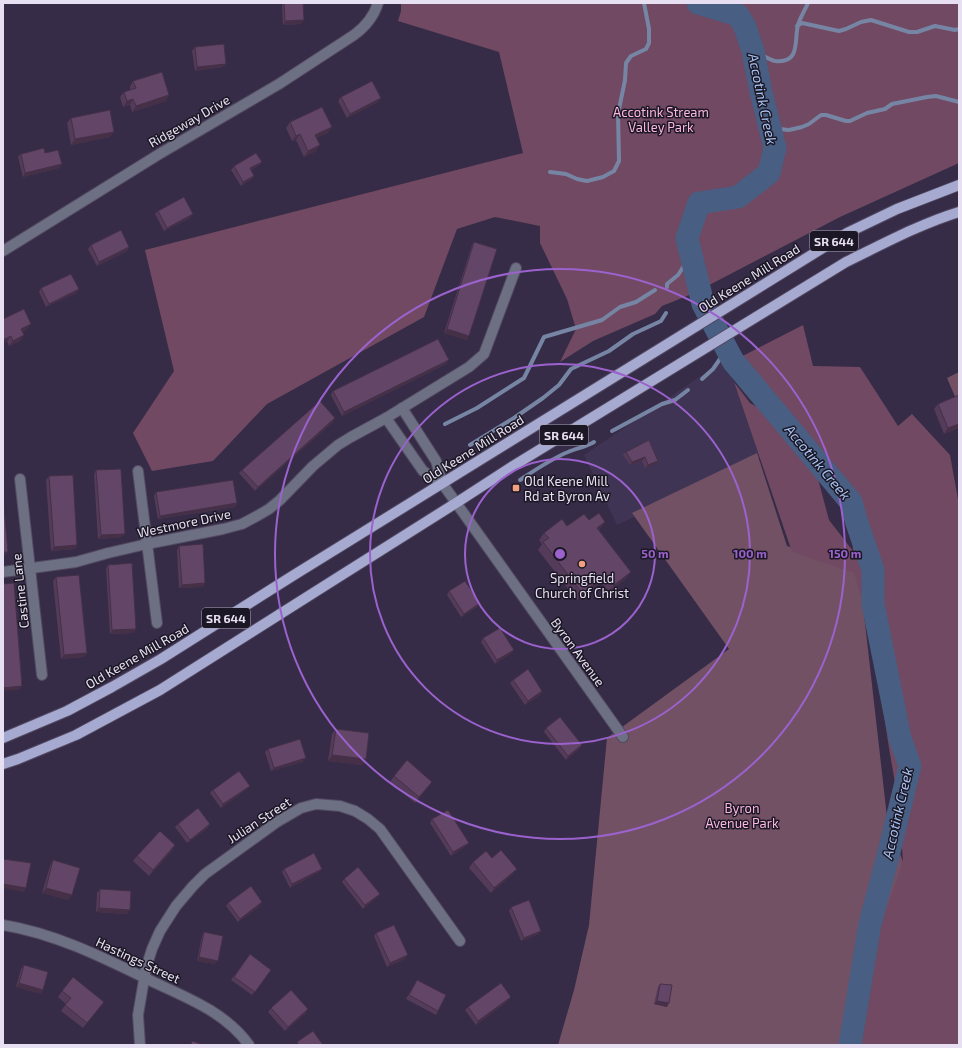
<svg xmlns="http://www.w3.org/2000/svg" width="962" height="1048" font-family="'Exo 2',sans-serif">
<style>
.built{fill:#403454}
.green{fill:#725165}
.forest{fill:#714962;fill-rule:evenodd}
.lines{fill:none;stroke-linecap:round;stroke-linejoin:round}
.stream{stroke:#7785a4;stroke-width:4}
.river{stroke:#485e83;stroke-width:23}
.minor-casing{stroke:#524962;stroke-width:12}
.major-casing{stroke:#524962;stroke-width:12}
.minor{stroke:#6d6f82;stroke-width:10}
.major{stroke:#a6aad1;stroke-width:10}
.wall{fill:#543b59}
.shaded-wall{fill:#453048}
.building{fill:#624567;stroke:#453048}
.ring{fill:none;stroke:#9b62ce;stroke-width:2}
.poi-dot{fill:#f2a07f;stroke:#1c1724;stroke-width:1.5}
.labels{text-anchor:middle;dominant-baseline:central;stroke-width:3;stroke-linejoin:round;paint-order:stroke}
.shield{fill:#1c1724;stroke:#a9a4b4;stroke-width:1}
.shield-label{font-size:12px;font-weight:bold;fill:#e6e0f2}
.park-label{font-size:13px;fill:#fdb8e2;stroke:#1c1724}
.street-label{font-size:13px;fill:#e6e0f2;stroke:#1c1724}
.poi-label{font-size:13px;fill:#e6e0f2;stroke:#1c1724;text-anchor:start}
.water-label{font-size:14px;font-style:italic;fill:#a7c4f5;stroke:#1c1724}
.centre{fill:#9b62ce;stroke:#1c1724;stroke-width:2}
.ring-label{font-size:12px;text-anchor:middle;font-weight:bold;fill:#9b62ce;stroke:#1c1724;stroke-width:3;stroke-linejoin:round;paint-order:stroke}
</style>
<rect width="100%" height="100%" fill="#362c47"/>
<!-- built -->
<polygon class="built" points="723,361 734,382 760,458 617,525 584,455"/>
<!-- green -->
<g class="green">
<polygon points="959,372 959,398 956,399 947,378"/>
<polygon points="757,453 787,546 859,570 887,817 903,862 871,1045 558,1045 574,990 589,925 607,738 729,649 632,513"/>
</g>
<!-- forest -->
<g class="forest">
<polygon points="401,3 959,3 959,163 840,217 692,294 662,306 655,314 593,341 560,362 576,329 567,299 540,243 540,226 495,217 457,229 424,317 267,404 213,461 152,471 133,433 174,371 145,250 523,153 499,52 398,21 401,11"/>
<path d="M803,325l10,41 47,1 38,59 14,-12 38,41 9,50v540h-121l65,-183 -4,-56 -10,-58 -19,-123 -16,-52 -62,-21 -58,-170 16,21 27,15 -44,-57zM809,445l42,57 2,49 -24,-31z"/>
</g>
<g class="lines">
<!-- stream -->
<g class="stream">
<polyline points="797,26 802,23 839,31 846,29 861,22 871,20 909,32 917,32 935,26 955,30 959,29"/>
<path d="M753,51c7,2 16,9 22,10 26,3 19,-21 23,-36 2,-7 7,-15 10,-22"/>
<polyline points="770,128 789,130 802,127 809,124 821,115 826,115 846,121 850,121 867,113 885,109 892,104 927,97 936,96 959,102"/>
<polyline points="550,172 566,174 577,179 587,181 603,177 614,171 619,161 618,114 625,80 626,63 631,56 646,49 649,43 649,29 644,3"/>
<polyline points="667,287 667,284 678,275 691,255"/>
<polyline points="702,379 713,369 727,349"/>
<polyline points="445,424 477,408 524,378 544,337 602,320 620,307 636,302 655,290"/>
<polyline points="612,431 662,404 675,400 688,390"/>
<polyline points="470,445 514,418 543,398 559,385 571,369 609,351 633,334 661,321 666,313"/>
<path d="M520,480c15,-10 31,-21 48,-28 9,-4 18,-5 26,-10"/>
</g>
<!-- river -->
<polyline class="river" points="698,3 738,15 745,27 753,51 761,92 775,148 769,173 738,197 699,203 687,238 703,304 733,361 851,502 857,523 873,570 873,604 900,738 910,766 888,856 870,924 850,1045"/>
<defs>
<g id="minor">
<path d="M3,251l158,-98 118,-69 75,-49c11,-8 20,-19 24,-32"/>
<polyline points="402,408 436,461 442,483"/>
<polyline points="386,418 423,471 442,483 623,737"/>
<polyline points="138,471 157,623"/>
<polyline points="20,479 42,675"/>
<polyline points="3,572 76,562 108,553 147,544 223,529 242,524 257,516 269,509 280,500 313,466 338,445 351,437 386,418 469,367 484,354 516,268"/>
<path d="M3,925c50,8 97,31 142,53 37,18 79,32 104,67"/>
<polyline points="140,1045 138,1015 146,968 152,949 160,931 176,906 193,886 205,874 277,822 301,808 316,804 340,806 355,811 368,819 380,829 460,941"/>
</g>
<g id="major">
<polyline points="3,738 67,711 112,687 161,659 294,575 847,233 897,209 959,185"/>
<path d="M3,764l15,-5 58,-24 84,-45 177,-112 119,-75 57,-37 333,-204c37,-18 74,-38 113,-50"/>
</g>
</defs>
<!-- minor casing -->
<use href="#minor" class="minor-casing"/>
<!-- major casing -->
<use href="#major" class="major-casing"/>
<!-- minor -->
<use href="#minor" class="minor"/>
<!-- major -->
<use href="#major" class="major"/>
</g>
<!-- wall -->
<g class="wall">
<polygon points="283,3 284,3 301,24 283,25 282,6"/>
<polygon points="195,47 223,67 195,71 192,51"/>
<polygon points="133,81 166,101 132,112 130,105 123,107 120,97 124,92 130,90 130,87"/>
<polygon points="341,97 381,98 378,102 347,118 338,101"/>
<polygon points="71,118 110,137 71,145 67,123"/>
<polygon points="290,122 328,133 316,138 316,151 304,157 296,140 292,141 286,128"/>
<polygon points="45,153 59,168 23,177 18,157 21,154"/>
<polygon points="262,162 259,165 251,170 254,176 252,179 241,186 231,170 234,166"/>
<polygon points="158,211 190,218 164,231 155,214"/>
<polygon points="474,242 467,340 444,333 472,245"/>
<polygon points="91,245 129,247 127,251 97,266 88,249"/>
<polygon points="41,288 79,289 76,293 46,307 39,292"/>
<polygon points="3,319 31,324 27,329 22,332 24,335 20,341 9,346 7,341"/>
<polygon points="449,360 446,364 342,416 331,395 333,391"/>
<polygon points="938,404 959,428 944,434 934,409"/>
<polygon points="333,422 255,491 239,473 242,470"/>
<polygon points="626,452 658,461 656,464 645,468 642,461 630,465 623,455"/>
<polygon points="96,470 122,537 98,539 94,474"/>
<polygon points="49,476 77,545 75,549 51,551 46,480"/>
<polygon points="156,492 237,503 235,507 158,519 154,496"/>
<polygon points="589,520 600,529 599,530 631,572 625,579 609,592 601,582 577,600 538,550 542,544 539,540 544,533"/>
<polygon points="179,546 205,583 203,587 179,588 177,550"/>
<polygon points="108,565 136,629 133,633 110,634 106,568"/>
<polygon points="56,577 87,653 84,657 61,659 53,581"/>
<polygon points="449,591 480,603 477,607 461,617 447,595"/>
<polygon points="483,638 512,653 495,664 481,642"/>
<polygon points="513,680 542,691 540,695 525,705 510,683"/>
<polygon points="546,728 579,749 566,760 544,732"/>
<polygon points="336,729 366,759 362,765 328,761 332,734"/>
<polygon points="268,749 303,762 271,771 265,752"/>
<polygon points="394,776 432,782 415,803 390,782"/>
<polygon points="250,786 247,789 221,808 210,793 213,790"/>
<polygon points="432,819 469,843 466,846 451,856 430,823"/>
<polygon points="178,824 208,828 187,843 175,827"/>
<polygon points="172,851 149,876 133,861 137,856"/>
<polygon points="492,858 513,874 491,893 469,868 473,862"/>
<polygon points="53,860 72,895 68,900 42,893 50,866"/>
<polygon points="284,869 322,869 319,872 290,888 282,872"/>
<polygon points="344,879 380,894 377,897 363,909 342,882"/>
<polygon points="100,889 127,914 96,912 97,893"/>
<polygon points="228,903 260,906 238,922 226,906"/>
<polygon points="511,907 539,934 521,941 509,911"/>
<polygon points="204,932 215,964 197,961 202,936"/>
<polygon points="376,933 405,959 387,967 374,936"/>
<polygon points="250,954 271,970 252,995 231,980"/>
<polygon points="24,965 43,990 41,994 16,987 21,969"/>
<polygon points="417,980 438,1011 436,1015 406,999"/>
<polygon points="660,984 667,1007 654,1004 658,987"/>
<polygon points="62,991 104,1002 83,1028 61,1011 66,1004 58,997"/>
<polygon points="508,1001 476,1025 465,1010 468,1007"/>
<polygon points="271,1008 306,1013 285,1031 268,1012"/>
</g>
<!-- shaded-wall -->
<g class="shaded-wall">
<polygon points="304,20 301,24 283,25 285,21"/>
<polygon points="226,64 223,67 195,71 197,67"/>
<polygon points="169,95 166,101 132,112 136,106"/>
<polygon points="381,98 378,102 347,118 350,114"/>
<polygon points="133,99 130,105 123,107 127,101"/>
<polygon points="332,127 328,133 311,141 315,135"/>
<polygon points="114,132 110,137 71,145 75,139"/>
<polygon points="300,134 296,140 292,141 296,136"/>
<polygon points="320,145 316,151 304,157 308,151"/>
<polygon points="262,162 259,165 247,172 250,168"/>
<polygon points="62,164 59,168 23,177 25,173"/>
<polygon points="254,176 252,179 241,186 243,182"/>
<polygon points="193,214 190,218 164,231 167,228"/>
<polygon points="129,247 127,251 97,266 99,262"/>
<polygon points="79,289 76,293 46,307 49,304"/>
<polygon points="31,324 27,329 17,334 21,329"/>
<polygon points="447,329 469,336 467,340 444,333"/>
<polygon points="24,335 20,341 9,346 13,341"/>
<polygon points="11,336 7,341 3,343 3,340"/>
<polygon points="449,360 446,364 342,416 344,412"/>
<polygon points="335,418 333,422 255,491 258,487"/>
<polygon points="959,424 959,428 944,434 948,428"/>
<polygon points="645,457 642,461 630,465 632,462"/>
<polygon points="658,461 656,464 645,468 648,465"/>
<polygon points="237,503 235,507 158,519 160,516"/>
<polygon points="605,522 600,529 592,535 597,528"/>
<polygon points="125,534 122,537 98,539 101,535"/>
<polygon points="77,545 75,549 51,551 54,547"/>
<polygon points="3,552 8,552 5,556 3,556"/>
<polygon points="631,572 625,579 609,592 614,585"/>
<polygon points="606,575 601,582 577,600 582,593"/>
<polygon points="205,583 203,587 179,588 182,585"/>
<polygon points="480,603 477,607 461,617 464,614"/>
<polygon points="136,629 133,633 110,634 112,630"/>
<polygon points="514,650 512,653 495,664 497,660"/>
<polygon points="87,653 84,657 61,659 64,655"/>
<polygon points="22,686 19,690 3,691 3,688"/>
<polygon points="542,691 540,695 525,705 528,701"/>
<polygon points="582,745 579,749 566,760 568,756"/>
<polygon points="332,755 366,759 362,765 328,761"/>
<polygon points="306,758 303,762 271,771 274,768"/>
<polygon points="432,782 428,787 415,803 419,797"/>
<polygon points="250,786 247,789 221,808 223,804"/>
<polygon points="210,824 208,828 187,843 190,840"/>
<polygon points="469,843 466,846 451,856 453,852"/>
<polygon points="175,845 172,851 149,876 153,870"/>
<polygon points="322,869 319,872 290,888 292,884"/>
<polygon points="517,869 513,874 491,893 494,888"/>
<polygon points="3,884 26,888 24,892 3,888"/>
<polygon points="46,888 72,895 68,900 42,893"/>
<polygon points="380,894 377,897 363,909 365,905"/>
<polygon points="262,902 260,906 238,922 240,919"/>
<polygon points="99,908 130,910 127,914 96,912"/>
<polygon points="541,931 539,934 521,941 524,938"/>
<polygon points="408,955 405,959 387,967 390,963"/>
<polygon points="199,957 218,961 215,964 197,961"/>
<polygon points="19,983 43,990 41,994 16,987"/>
<polygon points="511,997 508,1001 476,1025 478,1021"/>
<polygon points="657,1001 669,1003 667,1007 654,1004"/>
<polygon points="104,1002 100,1008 83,1028 87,1023"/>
<polygon points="308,1009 306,1013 285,1031 288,1027"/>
</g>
<!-- building -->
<g class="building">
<polygon points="284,3 303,3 304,20 285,21"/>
<polygon points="224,44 226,64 197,67 195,47"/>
<polygon points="162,72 169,95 136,106 133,99 127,101 124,92 136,88 133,81"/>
<polygon points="372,81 381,98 350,114 341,97"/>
<polygon points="322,107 332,127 315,135 320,145 308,151 300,134 296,136 290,122"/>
<polygon points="110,110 114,132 75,139 71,118"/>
<polygon points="44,148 45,153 58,150 62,164 25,173 21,154"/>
<polygon points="256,153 262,162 250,168 254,176 243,182 234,166"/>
<polygon points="184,197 193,214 167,228 158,211"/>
<polygon points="121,230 129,247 99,262 91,245"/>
<polygon points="474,242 497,249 469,336 447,329"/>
<polygon points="71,274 79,289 49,304 41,288"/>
<polygon points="24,309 31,324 21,329 24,335 13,341 11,336 3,340 3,319"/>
<polygon points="438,339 449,360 344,412 333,391"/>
<polygon points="959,395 959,424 948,428 938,404"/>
<polygon points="320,401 335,418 258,487 242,470"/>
<polygon points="649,440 658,461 648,465 645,457 632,462 626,452"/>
<polygon points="121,469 125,534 101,535 96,470"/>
<polygon points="73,475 77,545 54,547 49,476"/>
<polygon points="233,480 237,503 160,516 156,492"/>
<polygon points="3,496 8,552 3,552"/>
<polygon points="599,513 605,522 597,528 631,572 614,585 606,575 582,593 543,542 549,538 544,533 562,519 567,526 584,514 589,520"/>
<polygon points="203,544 205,583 182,585 179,546"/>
<polygon points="132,563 136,629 112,630 108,565"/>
<polygon points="79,575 87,653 64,655 56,577"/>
<polygon points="465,581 480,603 464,614 449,591"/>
<polygon points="14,583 22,686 3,688 3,584"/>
<polygon points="500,628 514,650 497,660 483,638"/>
<polygon points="528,669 542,691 528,701 513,680"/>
<polygon points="560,717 582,745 568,756 546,728"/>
<polygon points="336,729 369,733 366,759 332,755"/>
<polygon points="300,739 306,758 274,768 268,749"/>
<polygon points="407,760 432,782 419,797 394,776"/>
<polygon points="239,771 250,786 223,804 213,790"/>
<polygon points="198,808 210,824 190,840 178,824"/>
<polygon points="448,810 469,843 453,852 432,819"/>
<polygon points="160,831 175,845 153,870 137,856"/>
<polygon points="501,850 517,869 494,888 473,862 486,851 492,858"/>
<polygon points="314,853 322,869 292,884 284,869"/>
<polygon points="3,859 31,863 26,888 3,884"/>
<polygon points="53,860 80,868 72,895 46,888"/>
<polygon points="358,867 380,894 365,905 344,879"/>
<polygon points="251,886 262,902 240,919 228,903"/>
<polygon points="100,889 131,891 130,910 99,908"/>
<polygon points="529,900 541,931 524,938 511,907"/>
<polygon points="394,925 408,955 390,963 376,933"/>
<polygon points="204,932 223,936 218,961 199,957"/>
<polygon points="250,954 271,970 255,992 234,977"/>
<polygon points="24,965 48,972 43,990 19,983"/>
<polygon points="73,977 104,1002 87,1023 65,1005 71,998 62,991"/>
<polygon points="417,980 446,995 438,1011 409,995"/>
<polygon points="501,983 511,997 478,1021 468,1007"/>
<polygon points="660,984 672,985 669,1003 657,1001"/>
<polygon points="291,990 308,1009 288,1027 271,1008"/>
<polygon points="313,1031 323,1045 299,1045 297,1042"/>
<polygon points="192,1041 204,1045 191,1045"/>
</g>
<!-- distance rings -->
<g class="ring">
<circle cx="560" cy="554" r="95"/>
<circle cx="560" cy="554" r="190"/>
<circle cx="560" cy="554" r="285"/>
</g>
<!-- markers -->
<g class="poi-dot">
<rect x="512" y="484" width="8" height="8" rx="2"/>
<circle cx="582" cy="564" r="4"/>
</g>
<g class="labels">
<!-- shield labels -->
<g class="shield">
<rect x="810" y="231" width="48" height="20" rx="3"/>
<rect x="540" y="425" width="48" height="20" rx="3"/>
<rect x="202" y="608" width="48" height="20" rx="3"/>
</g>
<g class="shield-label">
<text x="834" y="241">SR 644</text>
<text x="564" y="435">SR 644</text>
<text x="226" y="618">SR 644</text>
</g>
<!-- park labels -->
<g class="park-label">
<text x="661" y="112">Accotink Stream<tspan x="661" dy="15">Valley Park</tspan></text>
<text x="742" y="808">Byron<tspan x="742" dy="15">Avenue Park</tspan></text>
</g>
<!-- street labels -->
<g class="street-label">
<text transform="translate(189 121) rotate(-30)">Ridgeway Drive</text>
<text transform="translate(749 278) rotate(-32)">Old Keene Mill Road</text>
<text transform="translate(473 449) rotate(-32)">Old Keene Mill Road</text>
<text transform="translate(184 523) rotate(-12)">Westmore Drive</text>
<text transform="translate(20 591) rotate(-96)">Castine Lane</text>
<text transform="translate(578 652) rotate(54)">Byron Avenue</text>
<text transform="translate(137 656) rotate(-30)">Old Keene Mill Road</text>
<text transform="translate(259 820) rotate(-33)">Julian Street</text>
<text transform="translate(138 960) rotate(25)">Hastings Street</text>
</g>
<!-- poi labels -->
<g class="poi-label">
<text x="524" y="481">Old Keene Mill<tspan x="524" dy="15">Rd at Byron Av</tspan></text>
<text x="582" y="578" text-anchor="middle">Springfield<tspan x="582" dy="15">Church of Christ</tspan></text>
</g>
<!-- water labels -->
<g class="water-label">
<text transform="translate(763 99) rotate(78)">Accotink Creek</text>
<text transform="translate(818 462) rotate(50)">Accotink Creek</text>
<text transform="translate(897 813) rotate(-77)">Accotink Creek</text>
</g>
</g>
<circle cx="560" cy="554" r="6" class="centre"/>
<g class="ring-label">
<text x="655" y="558">50 m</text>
<text x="750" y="558">100 m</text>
<text x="845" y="558">150 m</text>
</g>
<!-- border -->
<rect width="962" height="1048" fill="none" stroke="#e6e0f2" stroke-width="8"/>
</svg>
